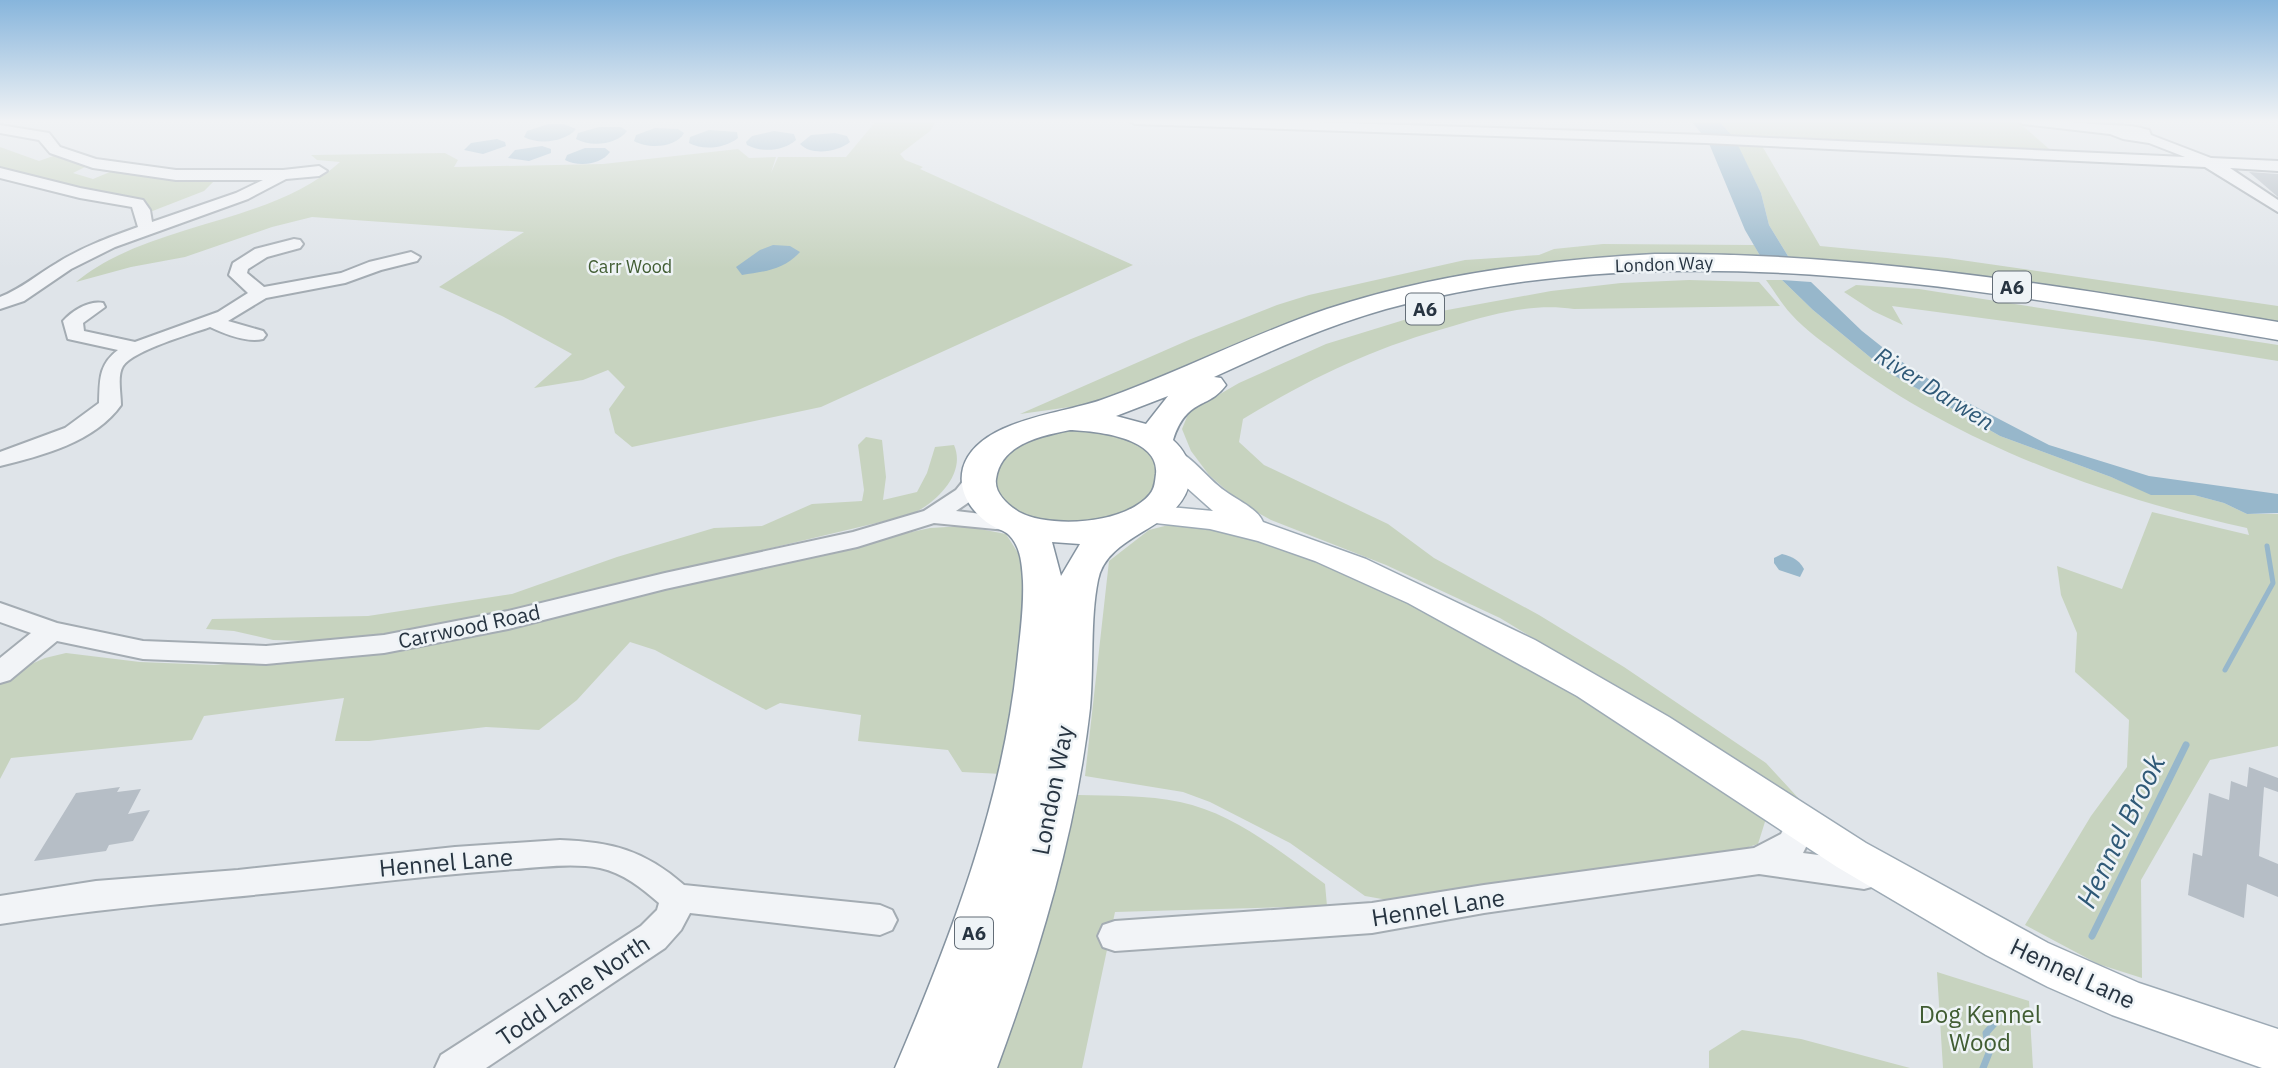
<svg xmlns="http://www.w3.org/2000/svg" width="2278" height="1068" font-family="'IBM Plex Sans',sans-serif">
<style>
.green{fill:#c7d3bf}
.water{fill:#97b7cb}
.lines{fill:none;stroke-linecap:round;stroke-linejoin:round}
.stream-far1{stroke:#97b7cb;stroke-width:5}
.stream{stroke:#97b7cb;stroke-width:7}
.building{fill:#b6bec6}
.minor-casing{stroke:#a4acb3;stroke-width:4}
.major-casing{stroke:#9daab5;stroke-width:3}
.highway-casing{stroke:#8593a0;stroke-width:3}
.minor{fill:#f2f4f7;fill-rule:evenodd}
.major{fill:#fff;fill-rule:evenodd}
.highway{fill:#fff;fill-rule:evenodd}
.labels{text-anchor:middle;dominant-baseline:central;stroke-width:5;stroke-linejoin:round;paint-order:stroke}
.far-street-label{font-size:18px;fill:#273441;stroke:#eef3f6}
.far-park-label{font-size:18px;fill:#415d33;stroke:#eef3f6}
.shield{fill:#eef3f6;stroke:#636d77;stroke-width:2}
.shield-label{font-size:19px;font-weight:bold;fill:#273441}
.street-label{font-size:21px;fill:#273441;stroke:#eef3f6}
.water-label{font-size:23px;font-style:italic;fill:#2f5977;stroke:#eef3f6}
.near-street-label{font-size:24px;fill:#273441;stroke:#eef3f6}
.near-park-label{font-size:24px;fill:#415d33;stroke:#eef3f6}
.near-water-label{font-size:28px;font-style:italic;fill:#2f5977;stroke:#eef3f6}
</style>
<rect width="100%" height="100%" fill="#dfe4e9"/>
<!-- green -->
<g class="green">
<path d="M877,120h60l-7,11 -30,23 5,6 18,7 -3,2 213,96 -312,142 -189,40 -17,-14 -6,-24 16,-22 -17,-17 -25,10 -49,8 38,-34 -70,-38 -63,-29 85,-55 -212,-15 -40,10 -87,30 -54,10 -55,15c72,-60 195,-57 264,-120l-23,-2 -6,-5 134,-2 13,7 -4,7 149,-3 135,-15 11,9 27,-1 -5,16 7,-16h68z"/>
<polygon points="1718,120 2017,121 2056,155 1735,139"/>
<polygon points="1736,143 1761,144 1820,246 1947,258 2278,306 2278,323 1791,261 1769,225 1761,193"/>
<polygon points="0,147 39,161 62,153 93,163 73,173 93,179 122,167 219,176 204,191 150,212 0,173"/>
<polygon points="1603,244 1754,245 1762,259 1733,258 1353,301 1227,347 1178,371 1099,403 1020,414 1191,339 1277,305 1309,295 1465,260 1539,255 1554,249"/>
<path d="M1689,280l70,2 21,24 -206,3c-42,-6 -81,5 -121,17 -80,22 -140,51 -210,93l-4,23 25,23 124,59 46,34 105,57 85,52 142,96 35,38 -301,-183 -114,-53 -115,-45 -29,-16 -33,-29 -18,-24 -9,-22 7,-17 50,-29 87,-39 94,-29 131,-24 70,-8z"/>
<path d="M1766,280h16l31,30 75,62 112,64 111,41 40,17 43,1 30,8 23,11h31v232l-68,14 -69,120 1,98 -44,-14 -73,-39 66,-109 36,-49 2,-47 -54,-48 2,-39 -16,-38 -4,-29 65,23 30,-77 97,23 -2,-7c-141,-31 -287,-83 -403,-170 -18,-14 -38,-27 -53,-44 -9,-10 -17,-23 -25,-34z"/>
<polygon points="1856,285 1919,289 2278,345 2278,361 2153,341 1892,306 1903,325 1873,311 1844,292"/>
<path d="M1101,429c13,5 34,10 44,19 59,56 -93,114 -151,42 1,-9 0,-24 5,-32 20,-29 71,-28 102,-29z"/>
<path d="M866,437l16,3 4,37 -3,23 34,-8 10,-19 8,-26 19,-2c13,30 -20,59 -44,70l-404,96 -122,23 -75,7 -36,-1 -39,-9 -28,-2 6,-10 156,-3 144,-22 105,-37 97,-29 48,-2 50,-22 50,-3 2,-11 -6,-45z"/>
<polygon points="1188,520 1248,531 1418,599 1769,809 1758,844 1720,856 1399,902 1365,896 1290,843 1210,802 1183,792 1085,776 1109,561 1149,530"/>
<polygon points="964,526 1006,534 1023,561 1027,596 1002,774 962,772 948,750 858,741 861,715 780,703 766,710 655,650 630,642 577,700 539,730 486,727 369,741 335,741 344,698 204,716 192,740 11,758 0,779 0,683 20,669 45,658 66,653 140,662 214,665 352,654 534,622 751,567 930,528"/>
<path d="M1078,795c34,1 69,0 102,7 54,11 102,51 145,82l2,22 -212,6 -33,156h-89l42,-111z"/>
<polygon points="1937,972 2029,1001 2033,1068 1943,1068"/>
<polygon points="1742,1030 1801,1039 1910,1068 1709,1068 1709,1051"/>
</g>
<!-- water -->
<g class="water">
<polygon points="1690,120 1718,120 1735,139 1761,193 1769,225 1791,261 1762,259 1745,230 1708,141"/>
<path d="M548,124h16l12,5c-11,13 -37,16 -52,8l3,-6z"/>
<path d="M599,127h22l6,4c-10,14 -37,16 -51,8l2,-6z"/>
<path d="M655,128l23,1 6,4c-8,15 -36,16 -50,8l2,-6z"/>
<path d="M709,130l28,2 1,6c-13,10 -34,13 -49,5l1,-6z"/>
<path d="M774,131l20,3 2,6c-12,11 -34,13 -49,5l-1,-3 6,-6z"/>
<path d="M835,133l12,3 3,6c-12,10 -39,14 -50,2l11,-9z"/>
<polygon points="497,139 505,142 506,146 483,154 464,150 471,143"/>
<polygon points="542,146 551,149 551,153 529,161 508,158 515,150"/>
<path d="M585,148h20l5,4c-9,13 -32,15 -45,8l2,-5z"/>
<path d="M773,245l17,1 10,6c-15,17 -36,20 -58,23l-6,-8 24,-17z"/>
<polygon points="1782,280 1811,282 1862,331 1896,358 1955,396 2049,445 2149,476 2278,494 2278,513 2247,514 2224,503 2194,495 2151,495 2111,477 2000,436 1888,372 1813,310"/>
<path d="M1782,554c11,3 16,5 22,15l-4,8 -21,-7 -5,-7v-5z"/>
</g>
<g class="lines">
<!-- stream-far1 -->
<polyline class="stream-far1" points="2225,670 2273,583 2267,546"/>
<!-- stream -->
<g class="stream">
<polyline points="2092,936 2186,745"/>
<polyline points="1983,1068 1989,1053 1986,1033 2001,1016"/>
</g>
</g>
<!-- building -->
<g class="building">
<polygon points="2249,172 2278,174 2278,197"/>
<polygon points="2249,767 2278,778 2278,792 2264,787 2259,856 2278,864 2278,897 2247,884 2244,918 2188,895 2193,853 2202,856 2209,793 2229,800 2231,781 2247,787"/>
<polygon points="120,787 117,792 141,789 128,814 150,810 133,841 109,845 106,851 34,861 76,793"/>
</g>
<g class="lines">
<defs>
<g id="minor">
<path d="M1128,120h125l453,15 479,22 -36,-14 -26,-4 -13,-5 -87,-10 -7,-4c32,-2 63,4 95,5 17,1 20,0 38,5l2,5 60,23 67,3v10l-48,-3 48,32v12l-73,-45 -499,-24 -571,-19z"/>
<path d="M0,125l49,8 11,14 36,12 80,11h107l36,-4 8,5 -8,5 -33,3 -38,20 -133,48 -44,22 -47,32 -24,8v-12c21,-8 38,-23 57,-34 25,-16 53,-26 81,-36l-6,-20 -52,-9 -80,-20v-10l80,20 63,12 7,10 2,12 84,-29 27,-13h-87l-83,-12 -43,-15 -11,-13 -39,-7z"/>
<path d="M294,239l6,1 3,4 -3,4 -33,9 -19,12 -1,4 17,14 77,-14 28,-11 42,-10 9,5 -3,4 -36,9 -36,13 -79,15 -38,23 35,10 3,4 -3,4c-16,4 -38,-5 -53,-12 -19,7 -76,23 -87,39 -6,9 -2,28 -2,39 -26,37 -80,51 -121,61v-14l65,-24 34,-25c1,-22 -1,-38 19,-53l-50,-11 -5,-18c9,-10 26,-21 40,-18l2,4 -22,16 1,8 51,11 83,-30 30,-19 -19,-18 4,-12 22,-14z"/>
<polygon points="976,473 984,475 988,480 972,500 956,511 1025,519 1028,524 1025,529 1016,531 934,523 857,547 665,589 508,629 384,653 266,664 143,659 57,641 10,680 0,683 0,658 31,633 0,622 0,603 57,623 143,641 266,646 384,635 508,611 665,573 853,532 924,511 956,490 968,475"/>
<polygon points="1802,810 1813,814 1818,823 1803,853 1864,861 1878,858 1890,862 1894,872 1890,882 1864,889 1759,874 1484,913 1372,933 1115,951 1103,947 1098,936 1103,925 1115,921 1372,903 1484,885 1754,848 1781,834 1791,814"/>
<path d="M560,840c52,2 84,10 124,45l196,20 12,5 5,10 -5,10 -12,5 -190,-22 -9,17 -16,18 -179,120h-51l6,-13 200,-129 16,-16 2,-7c-17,-15 -36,-30 -59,-35 -27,-5 -57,-1 -84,1 -53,4 -106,9 -158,15 -120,14 -239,21 -358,40v-28l96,-15 142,-11 217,-23z"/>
</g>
<path id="major" d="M1168,447c23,6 38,31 57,44 12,9 33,18 38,31l103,37 169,81 134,77 197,126 182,100 91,40 139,46v39h-16l-150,-53 -64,-28 -62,-32 -149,-88 -260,-171 -169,-93 -93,-42 -57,-20 -48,-12 -73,-8 -4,-7 4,-7 11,-2 65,6 -55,-49 -5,-6 5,-6z"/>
<path id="highway" d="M1655,254c209,-2 417,34 623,68v18c-292,-50 -600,-110 -892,-31 -60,17 -116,42 -172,68l7,1 5,7c-18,25 -39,12 -53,55 11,10 18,22 17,37 -4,53 -82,53 -92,103 -8,39 -4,87 -8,128 -14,124 -50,243 -93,360h-102c55,-129 107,-263 122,-404 3,-28 7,-56 6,-83 -1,-16 -2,-34 -14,-46 -5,-5 -12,-6 -18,-10 -19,-12 -34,-33 -28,-57 14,-48 98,-54 138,-68 77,-27 149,-65 226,-91 105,-35 218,-49 328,-55zM1168,396l-22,28 -30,-8zM1070,430c25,1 90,7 86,44 -1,7 -1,14 -6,20 -24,30 -99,35 -131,18 -11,-7 -25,-19 -23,-33 5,-35 44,-43 74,-49zM1052,542l28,2 -19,32z"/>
</defs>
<!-- minor casing -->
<use href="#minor" class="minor-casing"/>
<!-- major casing -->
<use href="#major" class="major-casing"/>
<!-- highway casing -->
<use href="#highway" class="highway-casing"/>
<!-- minor -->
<use href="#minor" class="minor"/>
<!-- major -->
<use href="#major" class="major"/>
<!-- highway -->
<use href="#highway" class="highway"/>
</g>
<!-- sky -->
<linearGradient id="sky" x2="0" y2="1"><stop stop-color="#87b5dc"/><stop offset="0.45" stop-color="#f1f3f5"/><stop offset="1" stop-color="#f1f3f5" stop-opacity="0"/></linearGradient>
<rect width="2278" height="269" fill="url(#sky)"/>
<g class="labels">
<!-- far-street labels -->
<g class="far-street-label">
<text transform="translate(1664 264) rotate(-2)">London Way</text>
</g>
<!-- far-park labels -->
<g class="far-park-label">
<text x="630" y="266">Carr Wood</text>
</g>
<!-- shield labels -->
<g class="shield">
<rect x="1993" y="271.5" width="38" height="31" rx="5"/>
<rect x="1406" y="293.5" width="38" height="31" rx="5"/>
<rect x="955" y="917.5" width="38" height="31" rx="5"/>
</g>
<g class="shield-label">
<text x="2012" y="287">A6</text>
<text x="1425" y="309">A6</text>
<text x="974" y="933">A6</text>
</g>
<!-- street labels -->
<g class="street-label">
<text transform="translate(469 626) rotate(-12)">Carrwood Road</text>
</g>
<!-- water labels -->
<g class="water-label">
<text transform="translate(1935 388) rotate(32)">River Darwen</text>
</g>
<!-- near-street labels -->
<g class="near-street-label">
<text transform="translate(1052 790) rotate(-79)">London Way</text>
<text transform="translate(446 862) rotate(-5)">Hennel Lane</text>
<text transform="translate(1438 907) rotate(-9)">Hennel Lane</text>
<text transform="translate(2073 973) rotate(25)">Hennel Lane</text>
<text transform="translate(573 990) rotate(-34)">Todd Lane North</text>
</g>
<!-- near-park labels -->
<g class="near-park-label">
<text x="1980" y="1014">Dog Kennel<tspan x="1980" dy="28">Wood</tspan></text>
</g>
<!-- near-water labels -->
<g class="near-water-label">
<text transform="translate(2120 831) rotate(-64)">Hennel Brook</text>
</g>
</g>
</svg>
